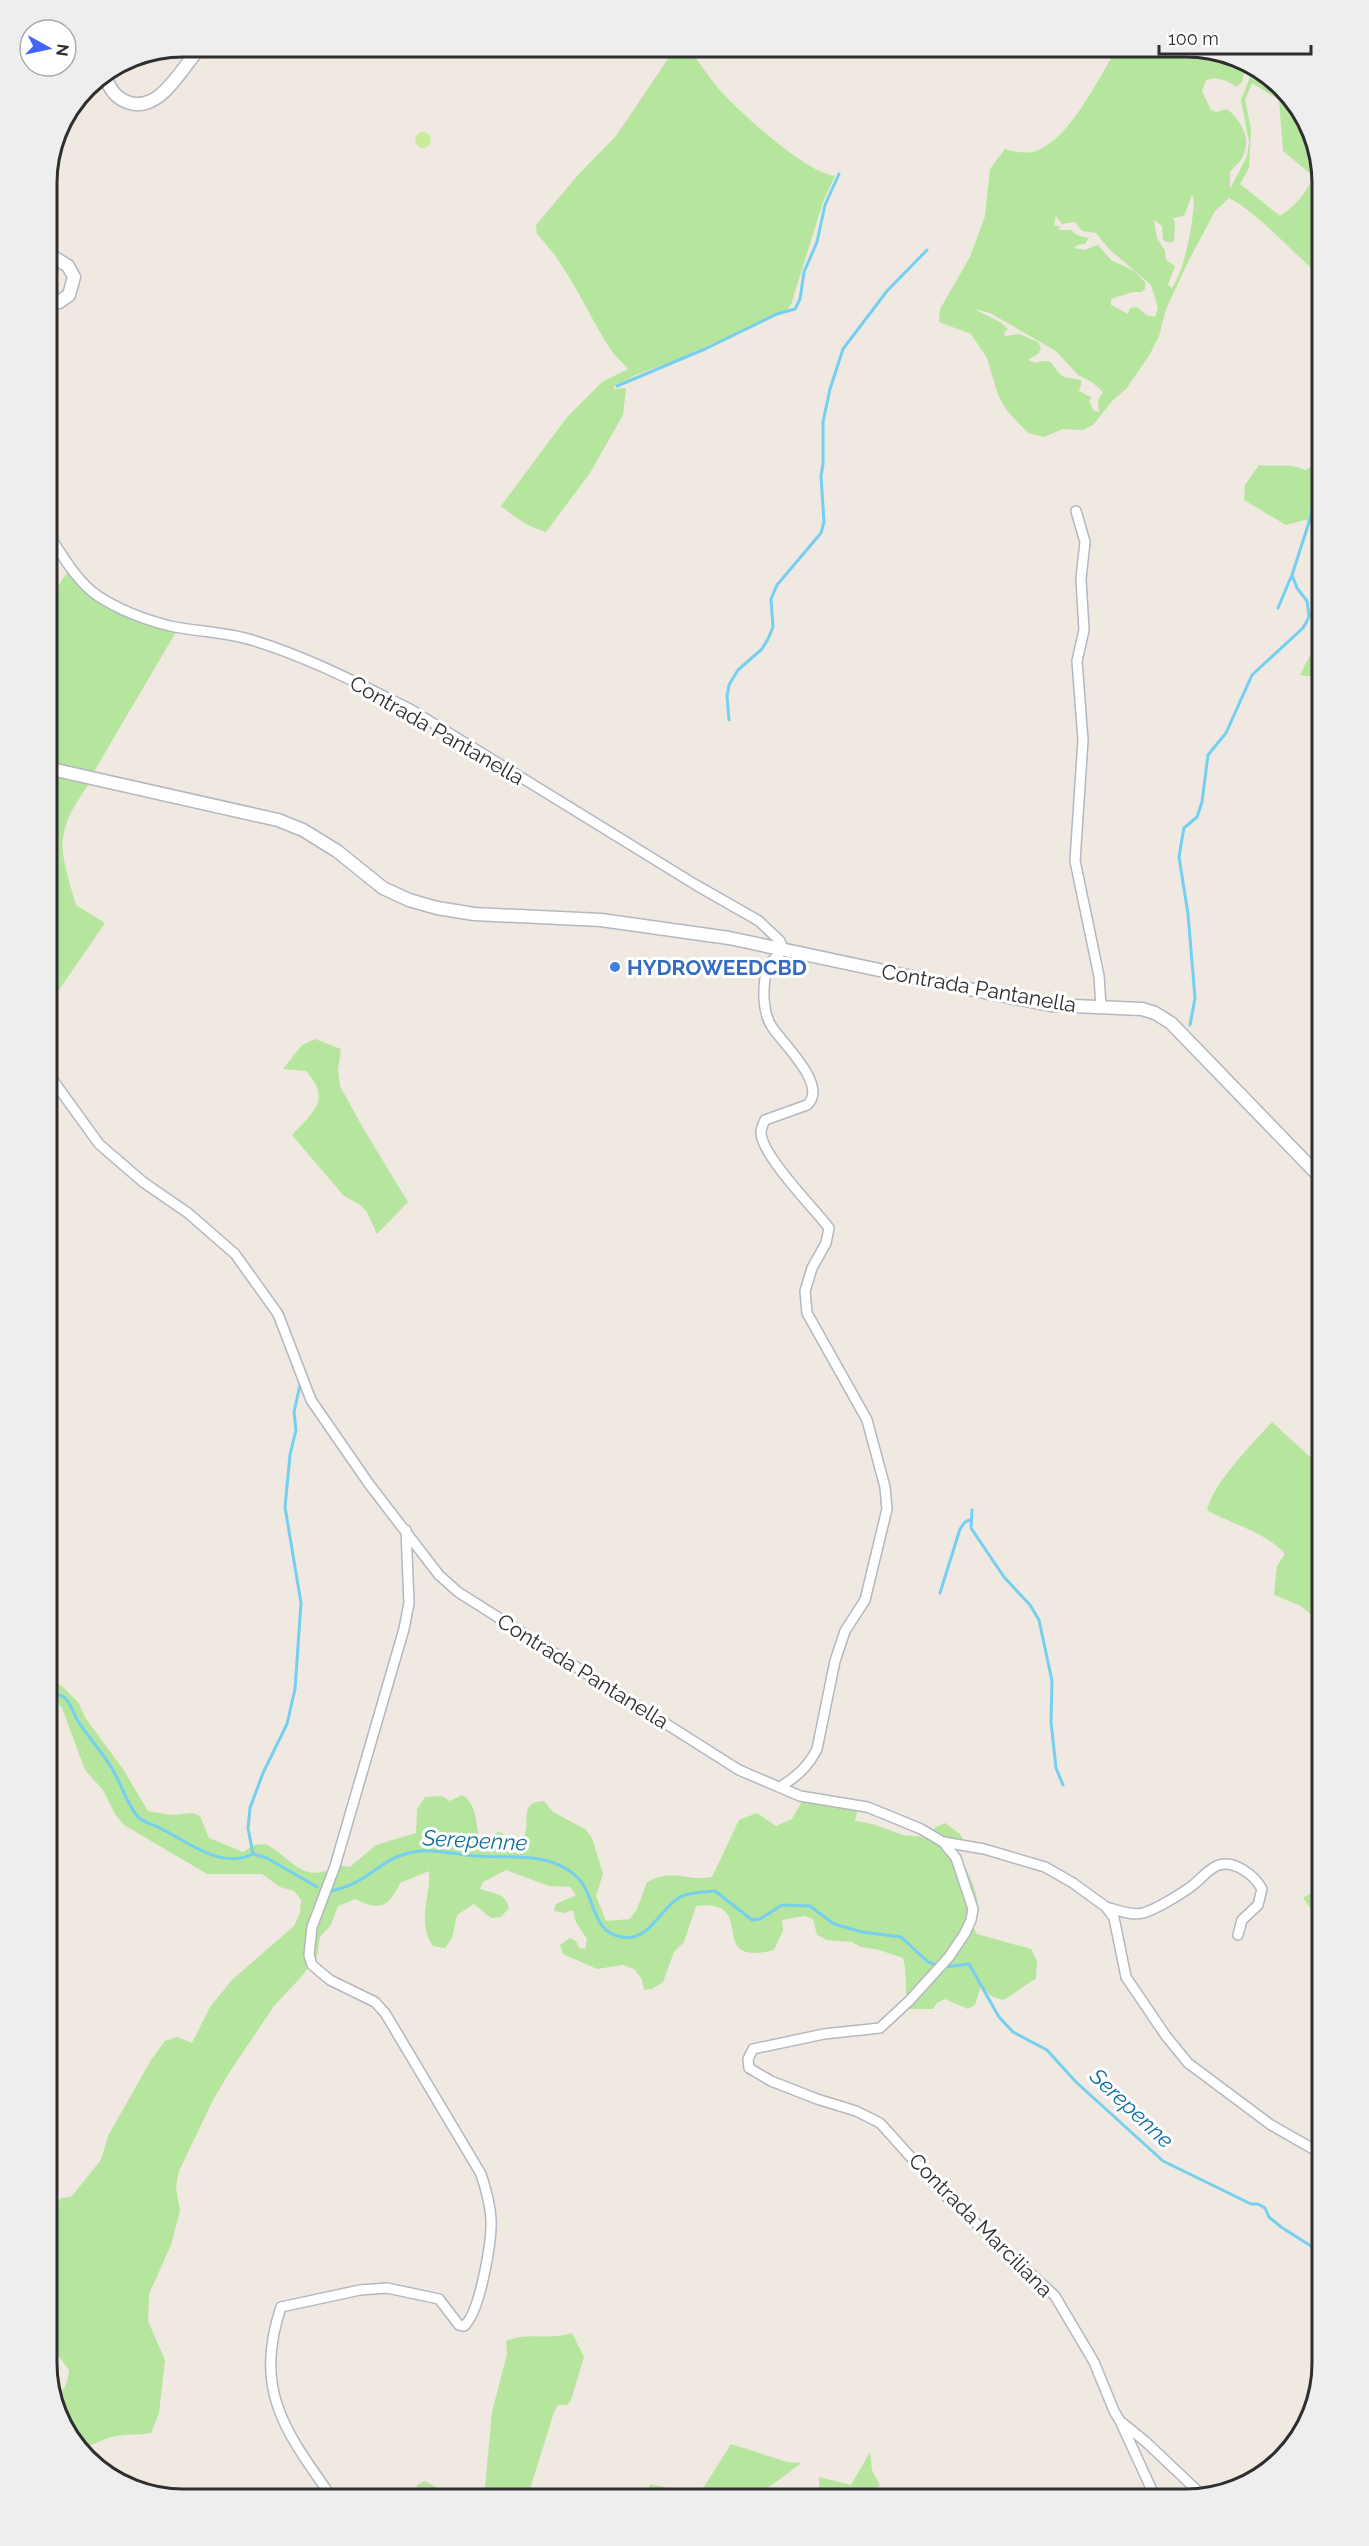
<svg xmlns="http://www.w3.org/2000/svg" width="1369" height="2546" font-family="Raleway,sans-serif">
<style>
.green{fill:#b6e59e;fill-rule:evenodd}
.pitch{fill:#c9ec9a}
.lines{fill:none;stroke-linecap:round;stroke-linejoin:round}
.stream{stroke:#75cff0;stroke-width:3}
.minor-casing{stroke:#b4b7c1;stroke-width:12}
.tertiary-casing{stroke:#b4b7c1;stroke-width:15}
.minor{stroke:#fff;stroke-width:9}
.tertiary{stroke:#fff;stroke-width:12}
.shop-dot{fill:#3f7fe0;stroke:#fff;stroke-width:2}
.labels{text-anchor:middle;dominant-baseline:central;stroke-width:6;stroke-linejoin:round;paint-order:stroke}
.street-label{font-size:21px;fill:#2e2e2e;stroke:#fff}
.shop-label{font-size:21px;font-weight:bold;fill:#366cbe;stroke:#fff;text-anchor:start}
.water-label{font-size:22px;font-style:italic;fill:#0d6fa3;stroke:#fff}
.rim{fill:none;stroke:#2e2e2e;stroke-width:3}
</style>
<rect width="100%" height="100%" fill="#efe9e1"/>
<!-- green -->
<g class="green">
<path d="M676,47h12c10,13 19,28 30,41 20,23 88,85 117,88l-12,26 -32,103 -4,5 -106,48 -43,16 -24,12v3l12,-1 -3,27 -33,58 -44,59c-18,-5 -30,-14 -45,-26l67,-90 34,-34 26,-13c-7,-8 -16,-16 -21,-25 -22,-36 -40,-79 -70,-110l-1,-9 42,-50 38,-39z"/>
<path d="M1118,47h78l50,17 -4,18 -6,5c-9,-7 -19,-11 -30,-7l-4,11 9,19 6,2 10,-3c15,12 27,33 13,52 -3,4 -7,7 -10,11v17l17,-33 2,-14 -8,-42 8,-20 2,-14 11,4 50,60 10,53v94c-29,-23 -61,-62 -93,-79l-14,13 -27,51 -22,47 -7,27 -9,18 -24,35 -13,11 -20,25 -10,5 -20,-1 -19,8 -16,-4 -21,-22 -9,-16 -11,-37 -16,-24 -32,-12 1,-13 30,-52 15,-41 5,-47 15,-20c9,3 22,5 31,2 35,-13 63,-74 82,-104zM1252,83l27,17 4,51 30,25c-7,18 -17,29 -33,40l-40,-32 9,-16 2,-39 -6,-29zM1192,195l2,5c-1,24 -9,69 -22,88l-4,-3 7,-19 -9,-6 -1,-9 -8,-13 -3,-18 8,6 1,14 7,3 4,-2 1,-18 -2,-5 11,-2zM1056,216l6,8 13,-2 7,9 14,2 13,16 42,36 7,23 -3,9 -9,-2 -9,-8 -7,1 -2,6 -17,-9v-6l22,-7h8l4,-3v-7l-11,-11 -23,-11 -13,-15 -14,5 -10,-2 3,-3 8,-1 4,-6 -12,-3 -6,-5h-14l4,-3 -7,-2zM974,309l16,4 66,38 22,24 14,7 11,10 -5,8 1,12 -6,-2 -4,-9 3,-3 -13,-7 3,-10c-6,-3 -14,-2 -19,-5 -13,-7 -5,-20 -28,-13l-7,-3 10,-6 3,-5 -3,-7 -19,-8 -14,2 -1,-4 4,-3 -8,-7z"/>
<path d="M1322,462v63l-17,-5 -19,5 -42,-25 1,-15 14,-20c16,2 31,-2 46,5z"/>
<path d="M67,573c31,33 67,45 109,59l-83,141 -46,-13v-159z"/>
<polygon points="1322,635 1322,678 1300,675 1318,639"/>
<path d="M47,771l44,10c-38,53 -32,65 -15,124l29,18 -51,74 -7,-5z"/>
<path d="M315,1039l26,10 -3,21 2,16 23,42 45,74 -31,32 -10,-22 -8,-8 -15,-8 -52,-61c22,-24 40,-35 14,-64l-23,-2 19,-24z"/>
<path d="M1272,1422l50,46v156l-21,-18 -27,-11 3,-29 8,-12c-21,-23 -52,-29 -78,-44 7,-28 45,-66 65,-88z"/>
<path d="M47,1677l16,10 15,15 8,17 37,50 25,42 23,4 22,-2 7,3 9,22 34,14 11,-7 12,-1c28,16 38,42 72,21l12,2 26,-22 40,-12 1,-24 8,-12 17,-1 8,5 12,-6c19,12 11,34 21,51l15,-14 5,1 1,12 9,3c28,-16 -2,-45 31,-47l9,11 32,17 7,9 11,36 -7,22 10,25 24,-2 7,-10 10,-27c29,-15 38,0 65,-5l27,-57 18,-7 19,13 16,-7 9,-16 9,-2 48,7 -3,13c17,1 32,9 48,14 9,2 15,-1 23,4l10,-12 9,-4 15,11 4,7 -11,7c8,10 27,44 24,58 -1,4 -5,9 -8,13l8,15 54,15 6,12 -1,18c-13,6 -20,15 -33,21l-12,-4 -10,-10 -6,19 -7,4 -23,-10 -8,4 -4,6h-25c-4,-17 0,-34 -5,-51l-24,-8 -18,-3 -9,-5 -25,-2 -10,-5 -4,-16 -8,-3 -23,4 1,11 -9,19c-71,18 -13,-52 -78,-44l-12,36 -10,10 -11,30 -11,7 -8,1 -2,-11 -8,-10 -11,-4 -26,4 -34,-15 -3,-9 10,-7 6,3 3,7 6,1 2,-10 -11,-17 -3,-12 -9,3 -10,-2 2,-7 20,-9 -6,-8 -21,-1 -43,-16 -23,12 -3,7c14,5 25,3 29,19l-8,9 -10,1 -17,-14 -17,11 -5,23 -7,10 -12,-2c-17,-24 -2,-50 -4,-75l-29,12c-11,24 -21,29 -44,16l-18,7 -7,19 -11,12 -3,19 -15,20 -28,30 -43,64 -17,28 -35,73 -3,16 4,24 -9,34 -22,49 -1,27 17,39 -6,53 -8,20c-12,3 -24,0 -35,3 -12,2 -21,9 -34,11l-25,-31 -3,-17c10,-8 14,-16 15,-29l-22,-29v-29l11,8 -11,-15v-32l6,-15v-50l8,-10 10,-1 30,-37 7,-24 43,-76 14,-19 12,-4 15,6 18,-36 22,-27 62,-54 6,-13 1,-13 -7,-9 -14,-4 -18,-13h-55l-83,-49 -9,-11 -12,-24 -18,-20 -23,-62 -4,-4 -11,4z"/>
<polygon points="1322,1887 1322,1924 1303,1898"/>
<path d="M572,2333l12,24 -13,43 -4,5h-9l-4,7 -27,87h-59l17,-12 7,-75 15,-58 -1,-13c21,-10 44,0 66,-8z"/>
<path d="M731,2444l56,18 14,1c-14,11 -49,40 -67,36 -12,-2 -19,-7 -32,-9z"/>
<polygon points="870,2452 872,2470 880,2486 858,2495 859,2499 819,2499 819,2477 851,2485"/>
<polygon points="425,2481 458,2499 416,2499 417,2485"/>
<polygon points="650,2484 682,2491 669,2499 645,2499"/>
</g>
<!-- pitch -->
<circle class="pitch" cx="423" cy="140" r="8"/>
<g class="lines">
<!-- stream -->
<g class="stream">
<polyline points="617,386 705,349 777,314 795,309 800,299 804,272 817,242 825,205 839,174"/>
<polyline points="1278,608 1291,577"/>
<polyline points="729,720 727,696 729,685 738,670 762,649 768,639 773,627 771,599 777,585 821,533 824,522 821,476 823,464 823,422 830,389 843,349 887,291 927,250"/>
<polyline points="1190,1025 1195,998 1188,914 1179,857 1182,839 1184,828 1197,817 1202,802 1208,755 1226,733 1252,675 1303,628 1307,621 1309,616 1307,601 1297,588 1292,575 1311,516 1316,484 1322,471"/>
<polyline points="972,1510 971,1528 1004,1577 1030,1605 1039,1620 1052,1681 1051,1722 1056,1768 1063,1785"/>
<polyline points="940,1593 960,1529 965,1522 970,1520"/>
<path d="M47,1693c24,1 21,11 31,28 11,18 27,33 37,53 8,14 12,31 24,44 6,5 14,6 21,10 28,14 61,42 93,26l14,4 50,29"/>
<polyline points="253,1854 248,1828 250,1808 263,1773 287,1724 295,1689 301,1603 285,1507 290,1455 296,1430 294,1412 300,1385"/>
<path d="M331,1891c8,-2 17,-4 25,-9 15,-7 28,-21 43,-26 28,-11 48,-2 76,0 35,3 77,-6 104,23 17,18 12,54 43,58 28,5 38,-29 58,-40 10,-5 24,-5 35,-6l37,29 8,-1 22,-14 28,1 24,18 28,8 39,5 27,25 9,3"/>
<polyline points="945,1967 969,1964 999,2017 1013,2032 1047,2050 1076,2082 1163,2161 1251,2204 1258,2204 1265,2208 1269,2217 1281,2227 1322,2253"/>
</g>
<defs>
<g id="minor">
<polyline points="1076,511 1085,542 1081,579 1084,630 1077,661 1083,740 1075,861 1099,976 1101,1007"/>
<path d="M47,532c14,21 29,49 51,64 20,13 48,24 72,30 28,6 58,6 85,15 55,17 104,43 155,68l286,176 63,36 21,20 3,9c-4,5 -13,11 -15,17 -6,17 -6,45 4,60 11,17 57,59 35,78l-42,15c-2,4 -4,8 -4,13 1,23 53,75 68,95l-3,15 -14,25 -7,23 2,22 60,107 18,67 2,22 -22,91 -20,31 -10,30 -18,88c-9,18 -21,28 -37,38"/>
<polyline points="47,1072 99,1144 143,1182 188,1213 235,1254 278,1314 311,1400 369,1484 439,1575 458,1592 739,1770 800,1796 867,1807 887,1815 921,1829 943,1842 956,1858 973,1909 971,1920 965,1933 949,1957 909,2001 880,2028 824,2034 753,2049 748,2059 749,2068 771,2081 817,2099 856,2111 880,2123 944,2194 1055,2296 1094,2362 1114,2411 1120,2421 1146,2442 1203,2496"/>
<polyline points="943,1842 984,1849 1045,1867 1073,1883 1106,1907 1114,1918 1126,1977 1166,2036 1188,2063 1271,2125 1322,2154"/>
<path d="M1106,1907c11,3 26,9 37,6 12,-3 40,-20 50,-28 8,-6 16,-17 26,-20 16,-5 36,11 43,24l-4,16 -16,15 -4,15"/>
<polyline points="1121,2423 1156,2499"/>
<path d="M333,2499c-47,-67 -80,-107 -52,-192l79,-17 27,-2 52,11 20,26 5,1c16,-13 28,-85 27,-107 -1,-16 -5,-30 -10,-45l-96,-161 -10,-11 -45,-22 -18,-15 -3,-10 3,-28 23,-61 69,-237 5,-26 -3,-73"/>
</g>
<g id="tertiary">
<path d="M105,74c3,13 9,23 22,28 33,13 55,-36 74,-55"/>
<polyline points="47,303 59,302 69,295 74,277 68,266 47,253"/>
<polyline points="47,768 278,820 303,830 337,851 383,888 409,900 437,908 474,914 601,920 729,938 959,987 1051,1005 1142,1009 1155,1013 1171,1023 1322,1179"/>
</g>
</defs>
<!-- minor casing -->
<use href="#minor" class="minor-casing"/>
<!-- tertiary casing -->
<use href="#tertiary" class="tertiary-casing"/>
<!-- minor -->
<use href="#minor" class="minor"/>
<!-- tertiary -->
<use href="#tertiary" class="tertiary"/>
</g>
<!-- markers -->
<circle class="shop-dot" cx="615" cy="967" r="6"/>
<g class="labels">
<!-- street labels -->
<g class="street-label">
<text transform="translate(437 730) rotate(30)">Contrada Pantanella</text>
<text transform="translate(979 988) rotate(10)">Contrada Pantanella</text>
<text transform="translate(583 1671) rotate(32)">Contrada Pantanella</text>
<text transform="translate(981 2225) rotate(45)">Contrada Marciliana</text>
</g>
<!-- shop labels -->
<g class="shop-label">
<text x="627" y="967">HYDROWEEDCBD</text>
</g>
<!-- water labels -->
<g class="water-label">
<text transform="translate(475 1840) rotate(3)">Serepenne</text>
<text transform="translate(1132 2108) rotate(43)">Serepenne</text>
</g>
</g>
<!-- crop -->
<path d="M0 0H1369V2546H0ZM183 57H1186A126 126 0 0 1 1312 183V2363A126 126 0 0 1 1186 2489H183A126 126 0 0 1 57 2363V183A126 126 0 0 1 183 57Z" fill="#eee" fill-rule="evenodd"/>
<path class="rim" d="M183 57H1186A126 126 0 0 1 1312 183V2363A126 126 0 0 1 1186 2489H183A126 126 0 0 1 57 2363V183A126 126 0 0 1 183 57Z"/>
<!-- north arrow -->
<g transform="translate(48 48) rotate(98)"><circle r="28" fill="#ffffff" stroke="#ababab" stroke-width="1.5"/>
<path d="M0-4.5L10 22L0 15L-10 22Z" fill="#4264fb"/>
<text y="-9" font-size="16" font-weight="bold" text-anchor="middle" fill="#2e2e2e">N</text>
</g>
<!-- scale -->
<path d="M1159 45v9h152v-9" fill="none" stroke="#2e2e2e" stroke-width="3"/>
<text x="1168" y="45" font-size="18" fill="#2e2e2e" stroke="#ffffff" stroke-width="4.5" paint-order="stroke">100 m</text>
</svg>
